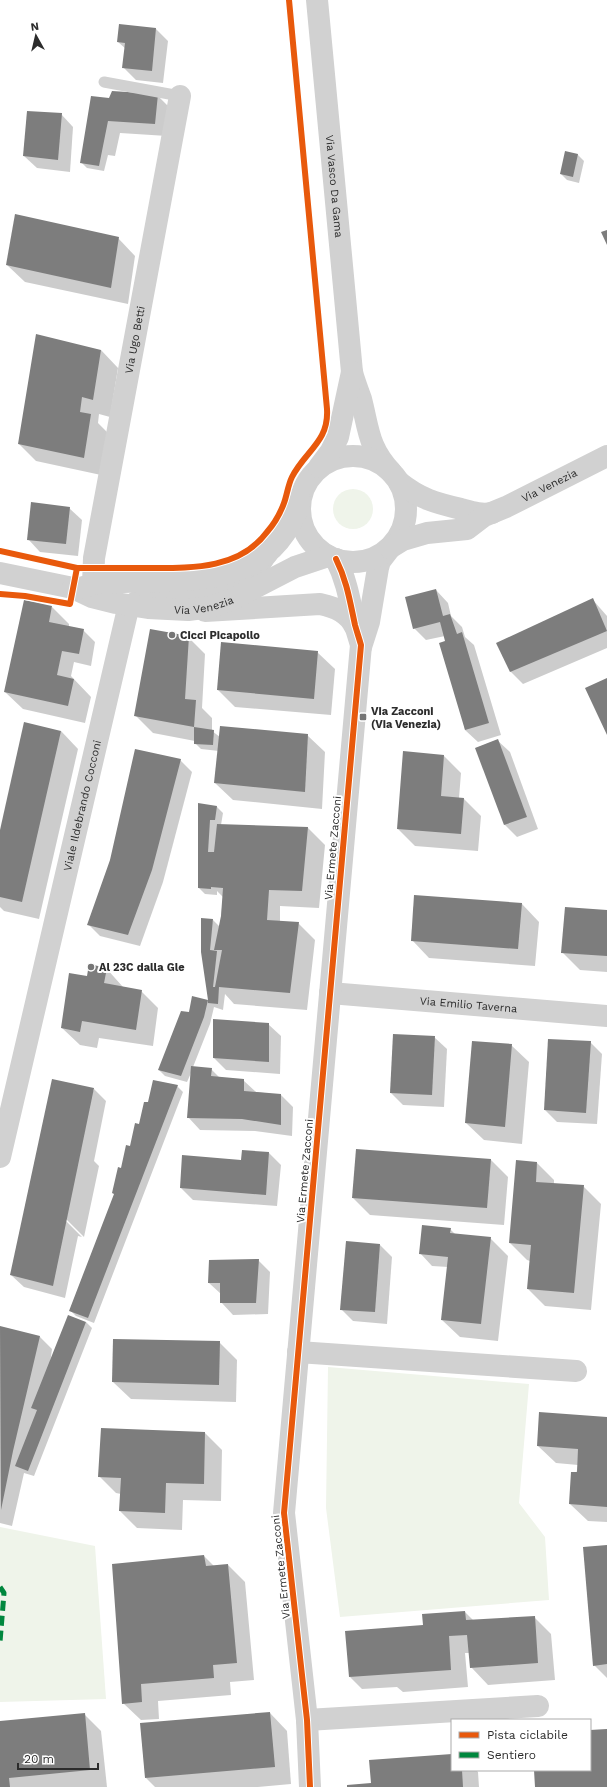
<svg xmlns="http://www.w3.org/2000/svg" width="607" height="1787" font-family="'Work Sans',sans-serif">
<style>
.green{fill:#eff4ea}
.shadow{fill:#0003}
.building{fill:#7d7d7d}
.lines{fill:none;stroke-linecap:round;stroke-linejoin:round}
.service{stroke:#d1d1d1;stroke-width:11}
.minor{stroke:#d1d1d1;stroke-width:22}
.tertiary{stroke:#d1d1d1;stroke-width:22}
.quiet{stroke:#00873e;stroke-width:5;stroke-dasharray:10 5;stroke-linecap:butt}
.cycleway-casing{stroke:#fff;stroke-width:8}
.cycleway{stroke:#e8590c;stroke-width:6}
.poi-dot{fill:#767676;stroke:#fff;stroke-width:1.5}
.labels{text-anchor:middle;dominant-baseline:central;stroke-width:4;stroke-linejoin:round;paint-order:stroke}
.street-label{font-size:11px;fill:#2c2c2c;stroke:#fff}
.poi-label{font-size:11px;font-weight:bold;fill:#2c2c2c;stroke:#fff;text-anchor:start}
</style>
<rect width="100%" height="100%" fill="#fff"/>
<!-- green -->
<g class="green">
<circle cx="353" cy="509" r="20"/>
<polygon points="328,1367 529,1384 519,1503 545,1537 549,1600 340,1617 326,1508"/>
<polygon points="0,1527 95,1546 106,1699 0,1702"/>
</g>
<!-- shadow -->
<g class="shadow">
<polygon points="156,29 168,41 163,83 136,80 123,67 126,49 118,42"/>
<polygon points="157,95 169,107 167,136 120,133 115,156 108,155 104,171 87,168 81,162 110,99"/>
<polygon points="61,114 73,127 70,172 37,168 24,156"/>
<polygon points="566,152 578,155 584,161 579,183 567,180 561,174"/>
<polygon points="118,238 135,256 128,304 25,282 7,265"/>
<polygon points="101,350 118,368 110,417 99,414 98,423 108,433 101,475 36,461 19,444"/>
<polygon points="69,508 82,520 78,556 40,552 28,539"/>
<polygon points="436,590 448,603 451,616 462,627 465,637 474,645 501,735 478,742 465,730 445,636 426,640 414,628"/>
<polygon points="593,600 607,616 607,648 523,684 511,672 498,643"/>
<polygon points="52,607 69,624 69,627 83,630 95,642 91,666 74,662 71,676 91,697 85,723 23,709 5,692"/>
<polygon points="188,637 205,654 202,708 212,718 212,731 220,737 307,735 325,752 322,809 233,800 215,783 219,751 201,749 195,743 195,741 153,733 135,715"/>
<polygon points="317,652 335,669 331,715 235,707 218,690"/>
<polygon points="61,731 78,749 39,919 4,911 0,907 0,835"/>
<polygon points="497,740 510,752 538,829 517,837 505,825 476,748"/>
<polygon points="404,752 444,756 461,773 459,798 464,799 481,816 478,851 415,846 398,829"/>
<polygon points="180,760 192,772 163,882 140,946 100,936 88,924"/>
<polygon points="199,805 217,807 223,813 221,825 308,828 325,845 319,908 280,906 280,922 298,923 315,940 307,1010 234,1004 225,994 223,1010 214,1007 210,1024 193,1067 211,1069 220,1078 243,1080 256,1092 281,1095 293,1107 292,1136 255,1131 200,1130 188,1117 191,1073 187,1082 165,1076 159,1070 189,1013 193,997 209,1001 202,952 213,920 220,927 223,897 217,891 217,895 205,894 199,888"/>
<polygon points="522,904 539,922 535,966 429,958 412,940"/>
<polygon points="607,911 607,972 580,970 562,952"/>
<polygon points="106,968 123,987 141,991 158,1008 153,1046 99,1038 97,1048 80,1045 62,1028"/>
<polygon points="268,1024 281,1036 280,1074 226,1070 214,1058"/>
<polygon points="434,1037 447,1049 444,1107 403,1105 391,1093"/>
<polygon points="590,1042 602,1054 597,1124 557,1122 545,1110"/>
<polygon points="511,1045 529,1062 522,1144 484,1140 466,1123"/>
<polygon points="177,1086 183,1092 94,1323 76,1316 70,1310 115,1195 122,1169 149,1103"/>
<polygon points="94,1089 106,1101 94,1161 99,1166 84,1237 66,1219 66,1221 82,1237 78,1236 65,1298 24,1287 11,1275"/>
<polygon points="243,1151 269,1153 281,1165 277,1206 193,1200 181,1188 242,1161"/>
<polygon points="491,1160 508,1177 504,1225 370,1215 353,1198"/>
<polygon points="537,1163 554,1180 554,1184 583,1186 601,1204 591,1310 545,1306 528,1289 530,1261 527,1260 510,1243"/>
<polygon points="450,1229 456,1235 490,1238 508,1256 498,1341 460,1337 442,1320 448,1267 432,1266 420,1253"/>
<polygon points="380,1245 392,1257 387,1324 353,1321 341,1309"/>
<polygon points="258,1260 270,1272 268,1314 233,1315 221,1302 221,1294 209,1283"/>
<polygon points="86,1322 92,1328 34,1476 24,1473 12,1526 0,1523 0,1327 40,1337 52,1349 50,1364"/>
<polygon points="219,1342 237,1360 236,1402 131,1399 113,1382"/>
<polygon points="607,1418 607,1522 588,1521 570,1504 578,1465 556,1463 538,1446"/>
<polygon points="205,1433 222,1450 221,1501 183,1500 182,1530 137,1528 120,1511 121,1494 116,1493 99,1476"/>
<polygon points="607,1546 607,1678 594,1665"/>
<polygon points="204,1556 214,1566 228,1565 245,1582 254,1680 230,1682 231,1695 158,1701 159,1719 141,1720 123,1703"/>
<polygon points="465,1612 474,1621 534,1617 551,1634 555,1680 488,1685 471,1667 470,1653 465,1653 468,1687 403,1692 397,1687 362,1689 350,1677 424,1626"/>
<polygon points="270,1713 287,1731 291,1784 258,1787 155,1787 146,1778"/>
<polygon points="84,1714 101,1731 107,1787 0,1787 0,1722"/>
<polygon points="452,1755 452,1770 476,1770 478,1772 479,1787 348,1787 372,1784"/>
</g>
<!-- building -->
<g class="building">
<polygon points="119,24 156,28 152,71 122,68 125,43 117,42"/>
<polygon points="112,91 158,94 155,124 108,121 99,166 80,163 91,96 109,98"/>
<polygon points="27,111 62,113 58,160 23,156"/>
<polygon points="565,151 578,154 573,177 560,174"/>
<polygon points="15,214 119,237 111,288 6,265"/>
<polygon points="607,230 607,245 601,232"/>
<polygon points="36,334 101,350 93,400 82,397 80,412 91,414 84,458 18,444"/>
<polygon points="31,502 70,507 66,544 27,540"/>
<polygon points="436,589 443,616 450,614 457,634 462,632 489,723 465,730 439,643 445,641 440,622 413,629 405,597"/>
<polygon points="593,598 607,631 510,672 496,643"/>
<polygon points="24,600 52,606 49,622 84,629 79,654 62,651 57,675 74,679 68,706 4,692"/>
<polygon points="150,629 189,636 185,699 196,700 194,727 134,716"/>
<polygon points="221,642 318,651 314,699 217,690"/>
<polygon points="607,678 607,735 585,688"/>
<polygon points="24,722 61,731 22,902 0,897 0,830"/>
<polygon points="220,726 308,734 305,792 214,783"/>
<polygon points="194,727 214,730 213,745 194,744"/>
<polygon points="498,739 527,817 504,825 475,748"/>
<polygon points="135,749 181,759 152,870 128,935 87,925 110,860"/>
<polygon points="403,751 444,755 441,796 464,798 461,834 397,829"/>
<polygon points="198,803 217,806 215,820 210,820 208,852 214,852 217,824 308,827 302,891 269,890 267,920 299,922 290,993 219,987 218,1004 208,1003 208,1000 204,1017 181,1076 158,1070 181,1011 189,1012 192,996 208,1000 201,952 201,918 213,919 210,950 217,951 213,987 215,987 222,950 214,950 221,916 223,888 211,887 211,889 198,888"/>
<polygon points="414,895 522,903 518,949 411,941"/>
<polygon points="565,907 607,910 607,956 561,953"/>
<polygon points="89,964 107,968 104,983 142,990 136,1030 82,1021 80,1032 61,1028 69,973 87,976"/>
<polygon points="213,1019 269,1023 269,1062 213,1058"/>
<polygon points="393,1034 435,1036 432,1095 390,1093"/>
<polygon points="548,1039 591,1041 586,1113 544,1110"/>
<polygon points="472,1041 512,1044 505,1127 465,1123"/>
<polygon points="191,1066 212,1068 211,1076 244,1079 244,1091 281,1094 281,1125 242,1119 187,1118"/>
<polygon points="52,1079 94,1088 53,1286 10,1275"/>
<polygon points="153,1080 178,1085 88,1318 69,1311 114,1194 112,1193 118,1167 121,1168 126,1145 130,1146 135,1123 139,1124 144,1102 148,1102"/>
<polygon points="356,1149 491,1159 487,1208 352,1198"/>
<polygon points="242,1150 269,1152 266,1195 180,1188 182,1155 241,1160"/>
<polygon points="516,1160 537,1162 536,1182 584,1185 574,1293 527,1289 531,1245 509,1243"/>
<polygon points="422,1225 451,1228 450,1233 491,1237 481,1324 441,1320 448,1257 419,1254"/>
<polygon points="346,1241 380,1244 375,1312 340,1310"/>
<polygon points="259,1259 256,1303 220,1303 220,1283 208,1283 209,1260"/>
<polygon points="68,1315 86,1322 28,1471 15,1466 37,1410 31,1408"/>
<polygon points="0,1326 40,1336 13,1451 1,1510"/>
<polygon points="113,1339 220,1341 219,1385 112,1382"/>
<polygon points="539,1412 607,1417 607,1507 569,1504 571,1472 577,1472 578,1449 537,1446"/>
<polygon points="101,1428 205,1432 204,1484 166,1483 165,1513 119,1511 121,1478 98,1477"/>
<polygon points="607,1545 607,1664 593,1666 583,1547"/>
<polygon points="204,1555 206,1566 228,1564 237,1663 213,1665 214,1678 141,1684 142,1702 122,1704 112,1564"/>
<polygon points="465,1611 466,1620 535,1616 538,1663 470,1668 467,1635 449,1636 451,1670 349,1677 345,1631 423,1625 422,1614"/>
<polygon points="270,1712 275,1767 145,1778 140,1723"/>
<polygon points="85,1713 90,1770 9,1778 10,1787 0,1787 0,1721"/>
<polygon points="607,1729 607,1787 535,1787 534,1770 590,1770 590,1730"/>
<polygon points="452,1754 452,1770 462,1770 463,1787 347,1787 347,1785 371,1783 369,1760"/>
</g>
<g class="lines">
<!-- service -->
<polyline class="service" points="104,82 180,96"/>
<!-- minor -->
<g class="minor">
<path id="s1" d="M93,584l1,-26 86,-462"/>
<path d="M205,611l115,-7c15,3 29,9 35,23"/>
<polyline points="361,647 369,622 378,568 380,561 390,548"/>
<path id="s2" d="M330,993l277,23"/>
<path id="s3" d="M0,1157l127,-544c11,-24 44,-17 66,-18 17,-2 42,-7 56,-17 8,-5 11,-17 18,-24"/>
<polyline points="298,1352 576,1371"/>
<polyline points="307,1720 538,1706"/>
<path d="M310,1787l-3,-67 -23,-207 77,-868c-2,-7 -4,-13 -6,-20 -5,-23 -8,-44 -19,-66"/>
</g>
<!-- tertiary -->
<g class="tertiary">
<path id="s4" d="M317,0l35,372c2,9 6,18 9,27 8,31 7,48 30,73"/>
<circle cx="353" cy="509" r="53"/>
<polyline points="319,467 331,451 338,437 352,372"/>
<path d="M399,482c21,17 37,21 62,27 11,3 20,6 31,4"/>
<path id="s5" d="M390,548l13,-8 24,-7 40,-4 17,-13 22,-9 101,-51"/>
<path id="s6" d="M0,573l73,15 19,9 24,6 32,5 40,2 23,-3 22,-8 62,-32 33,-11"/>
<path d="M73,588c9,1 16,-3 24,-5 9,-1 18,-1 27,-1 73,-2 149,4 176,-81"/>
</g>
<!-- quiet -->
<polyline class="quiet" points="0,1587 4,1593 0,1642"/>
<defs>
<g id="cycleway">
<polyline points="0,551 77,568"/>
<path d="M0,594l25,2 45,8 7,-36c24,0 47,0 70,0 43,0 92,2 120,-36 7,-8 13,-18 17,-29 3,-8 4,-18 8,-26 13,-26 37,-35 35,-68l-38,-409"/>
<path d="M310,1787l-3,-67 -23,-207 77,-868c-2,-7 -4,-13 -6,-20 -5,-23 -8,-44 -19,-66"/>
</g>
</defs>
<!-- cycleway casing -->
<use href="#cycleway" class="cycleway-casing"/>
<!-- cycleway -->
<use href="#cycleway" class="cycleway"/>
</g>
<!-- markers -->
<g class="poi-dot">
<circle cx="172" cy="635" r="4"/>
<rect x="359" y="713" width="8" height="8" rx="2"/>
<circle cx="91" cy="967" r="4"/>
</g>
<g class="labels">
<!-- street labels -->
<g class="street-label">
<text stroke="none"><textPath href="#s4" startOffset="187">Via Vasco Da Gama</textPath></text>
<text stroke="none"><textPath href="#s1" startOffset="248">Via Ugo Betti</textPath></text>
<text stroke="none"><textPath href="#s5" startOffset="174">Via Venezia</textPath></text>
<text stroke="none"><textPath href="#s6" startOffset="209">Via Venezia</textPath></text>
<text stroke="none"><textPath href="#s3" startOffset="361">Viale Ildebrando Cocconi</textPath></text>
<text transform="translate(333 848) rotate(-85)">Via Ermete Zacconi</text>
<text stroke="none"><textPath href="#s2" startOffset="139">Via Emilio Taverna</textPath></text>
<text transform="translate(305 1171) rotate(-85)">Via Ermete Zacconi</text>
<text transform="translate(281 1567) rotate(-96)">Via Ermete Zacconi</text>
</g>
<!-- poi labels -->
<g class="poi-label">
<text x="180" y="635">Cicci Picapollo</text>
<text x="371" y="711">Via Zacconi<tspan x="371" dy="13">(Via Venezia)</tspan></text>
<text x="99" y="967">Al 23C dalla Gle</text>
</g>
</g>
<!-- legend -->
<rect x="451" y="1719" width="140" height="52" fill="#ffffff" stroke="#ababab"/>
<rect x="459" y="1732" width="20" height="6" fill="#e8590c" stroke="#ababab"/>
<text x="487" y="1739" font-size="12" fill="#2c2c2c">Pista ciclabile</text>
<rect x="459" y="1752" width="20" height="6" fill="#00873e" stroke="#ababab"/>
<text x="487" y="1759" font-size="12" fill="#2c2c2c">Sentiero</text>
<!-- north arrow -->
<g transform="translate(36 36) rotate(352)" stroke="#ffffff" stroke-width="3" paint-order="stroke">
<path d="M0-3L7 15L0 10L-7 15Z" fill="#2c2c2c"/>
<text y="-6" font-size="11" font-weight="bold" text-anchor="middle" fill="#2c2c2c">N</text>
</g>
<!-- scale -->
<path d="M18 1763v6h80v-6" fill="none" stroke="#2c2c2c" stroke-width="2"/>
<text x="24" y="1763" font-size="12" fill="#2c2c2c" stroke="#ffffff" stroke-width="3" paint-order="stroke">20 m</text>
</svg>
